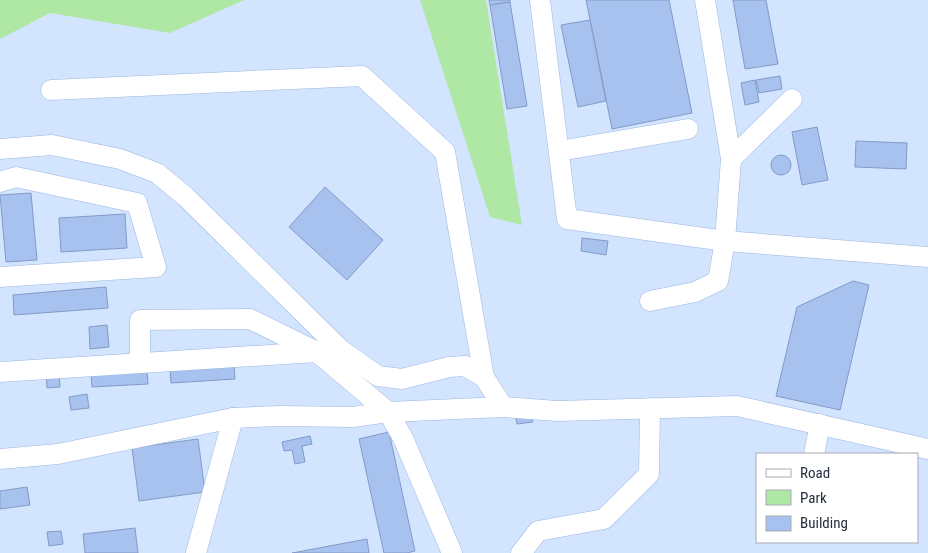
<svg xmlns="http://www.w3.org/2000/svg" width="928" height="553" font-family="'Roboto Condensed',sans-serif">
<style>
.green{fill:#afe7a5}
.building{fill:#a7c2ee;stroke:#829bc6}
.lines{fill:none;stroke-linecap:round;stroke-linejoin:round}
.minor-casing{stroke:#9cb6e2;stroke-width:21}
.minor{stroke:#fff;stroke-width:20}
</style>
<rect width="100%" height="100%" fill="#d3e4ff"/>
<!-- green -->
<g class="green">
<polygon points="0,0 244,0 170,33 50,13 0,39"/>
<polygon points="420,0 486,0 522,225 490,217"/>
</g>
<!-- building -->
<g class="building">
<polygon points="489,0 510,0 510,2 490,5"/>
<polygon points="586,0 669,0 692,113 612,129"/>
<polygon points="733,0 766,0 778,64 745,69"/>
<polygon points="510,2 527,106 507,109 490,5"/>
<polygon points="590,20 606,101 578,107 561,25"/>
<polygon points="780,76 782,89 759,93 756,80"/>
<polygon points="755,80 759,102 745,105 741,83"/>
<polygon points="817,127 828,180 802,185 792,132"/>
<polygon points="856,141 907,143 906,169 855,167"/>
<circle cx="781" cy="165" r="10"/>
<polygon points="325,187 383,240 347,280 289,227"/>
<polygon points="31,193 37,260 6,262 0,195"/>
<polygon points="125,214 127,248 61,252 59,218"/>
<polygon points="582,238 608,241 606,255 581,251"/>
<polygon points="853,281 869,285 840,410 776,396 797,307"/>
<polygon points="106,287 108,308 14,315 13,295"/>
<polygon points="107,325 109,347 90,349 89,327"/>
<polygon points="234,365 235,379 171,383 170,368"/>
<polygon points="147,369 148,384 92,387 91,372"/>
<polygon points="59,372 60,387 47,388 46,373"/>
<polygon points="87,394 89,408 71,410 69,397"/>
<polygon points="532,413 533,422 517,424 515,415"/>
<polygon points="389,432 415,551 407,553 384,553 359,439"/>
<polygon points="310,436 312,444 302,446 305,462 295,464 292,450 284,451 282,442"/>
<polygon points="198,439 205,492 139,501 132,448"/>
<polygon points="27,487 30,505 0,509 0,491"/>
<polygon points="135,528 138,553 85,553 83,534"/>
<polygon points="61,531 63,544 49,546 47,532"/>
<polygon points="367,539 369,553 292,553"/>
</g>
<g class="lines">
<defs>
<g id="minor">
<polyline points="540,0 567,219 725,241 928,257"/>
<polyline points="51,90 362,76 445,152 484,377 503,407"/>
<polyline points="0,149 52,145 120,159 157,173 186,197 341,350 378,376 402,379 449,367 465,366 484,377"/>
<polyline points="559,151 688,129"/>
<polyline points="731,159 792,99"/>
<polyline points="0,182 16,177 137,203 156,267 0,277"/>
<polyline points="650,301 695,292 718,281 725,241 731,159 705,0"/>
<polyline points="140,363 140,320 250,319 315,351"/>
<polyline points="0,372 317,352 388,412 403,438 452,553"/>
<polyline points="814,454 820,424"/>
<polyline points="0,459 58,454 233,418 280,416 353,417 388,412 503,407 557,411 737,406 928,449"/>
<polyline points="196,553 233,418"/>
<polyline points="521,553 538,531 604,519 649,474 650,408"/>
</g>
</defs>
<!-- minor casing -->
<use href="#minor" class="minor-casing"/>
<!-- minor -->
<use href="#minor" class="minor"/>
</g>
<!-- legend -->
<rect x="756" y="453" width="162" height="90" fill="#ffffff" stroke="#a7abb2"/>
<rect x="766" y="469" width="25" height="8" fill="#ffffff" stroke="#a7abb2"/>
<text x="800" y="478" font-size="15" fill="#242e3f">Road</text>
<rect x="766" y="490" width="25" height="15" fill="#afe7a5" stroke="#a7abb2"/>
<text x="800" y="503" font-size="15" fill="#242e3f">Park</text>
<rect x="766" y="516" width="25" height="15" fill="#a7c2ee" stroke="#a7abb2"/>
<text x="800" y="528" font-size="15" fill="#242e3f">Building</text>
</svg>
